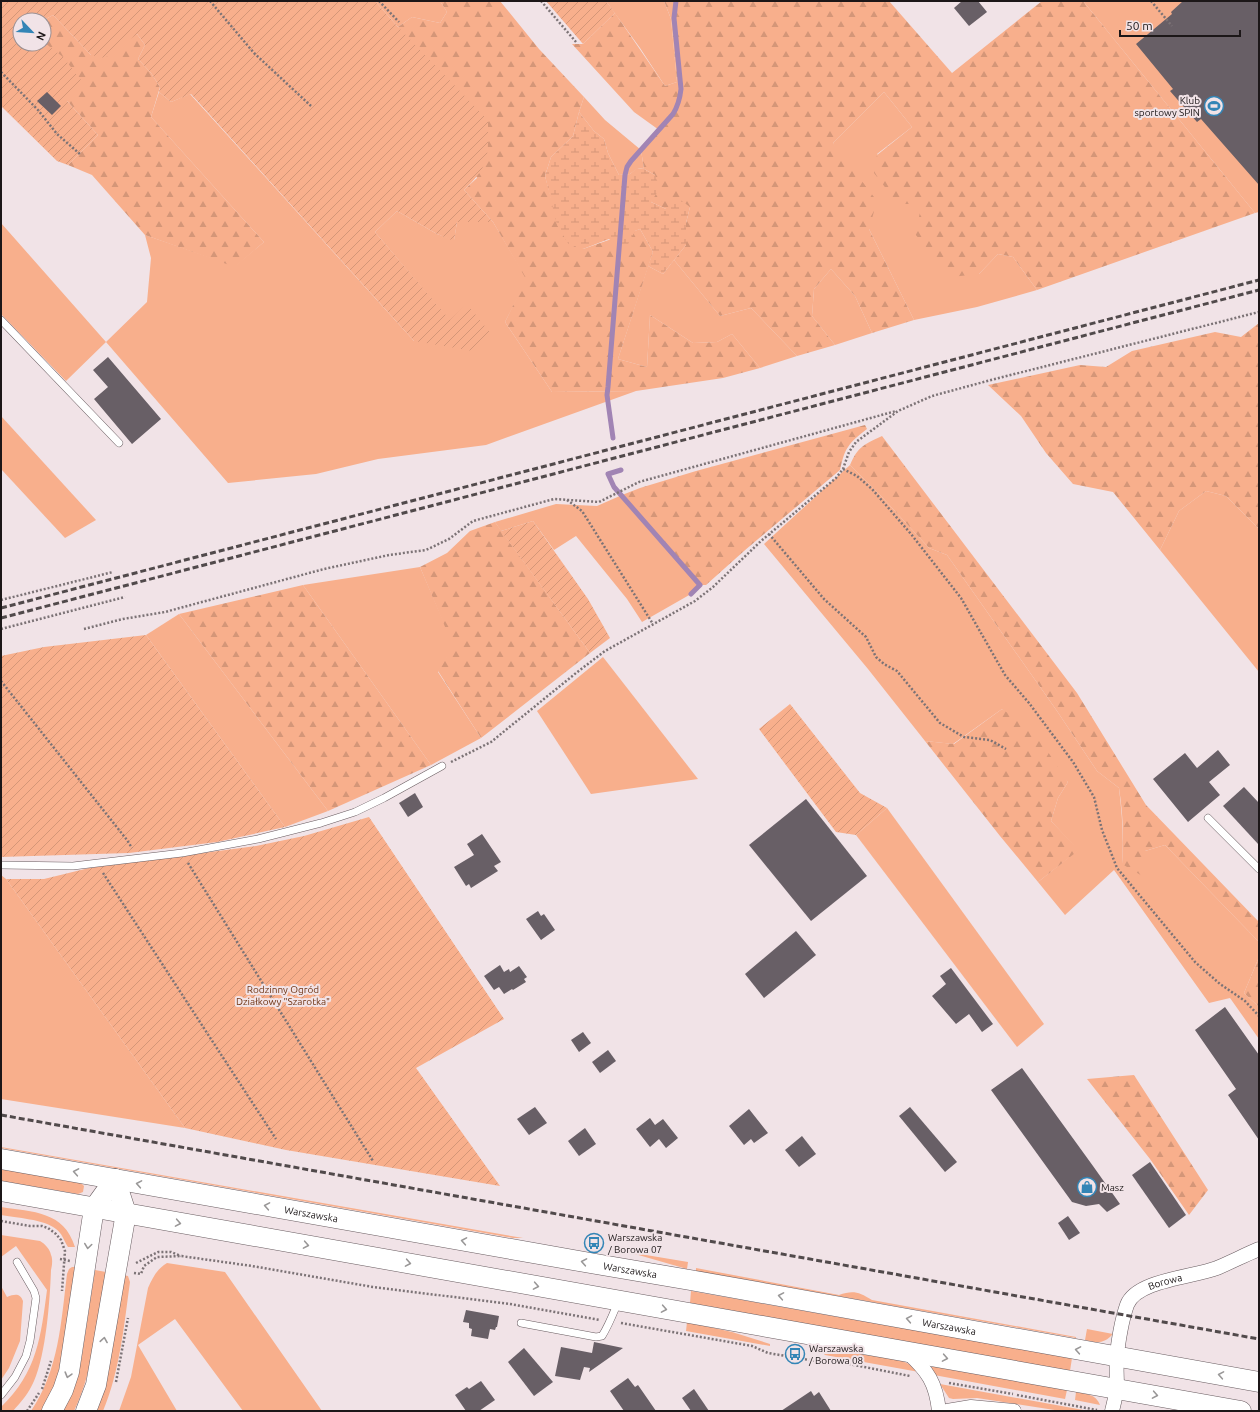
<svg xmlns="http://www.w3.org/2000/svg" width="1260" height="1412" font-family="Ubuntu,sans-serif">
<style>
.grass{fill:#f8af8c}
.forest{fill:url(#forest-firs)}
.wetland{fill:url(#wetland-marsh)}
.garden{fill:url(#garden-furrows)}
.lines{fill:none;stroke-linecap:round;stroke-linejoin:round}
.stream{stroke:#a184b4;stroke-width:5}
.building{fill:#685f66}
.service-casing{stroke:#685c60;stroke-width:8}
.minor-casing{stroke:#685c60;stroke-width:15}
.secondary-casing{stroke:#685c60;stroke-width:21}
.path{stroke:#7c7376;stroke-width:2.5;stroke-dasharray:2 2;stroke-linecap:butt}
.service{stroke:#fff;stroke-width:7}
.minor{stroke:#fff;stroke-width:14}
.secondary{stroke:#fff;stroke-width:20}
.rail{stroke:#514a4b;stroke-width:3;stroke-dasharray:6 3;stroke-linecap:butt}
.oneway{stroke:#999797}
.labels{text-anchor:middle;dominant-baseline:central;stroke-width:4;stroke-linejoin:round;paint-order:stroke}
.poi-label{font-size:10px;fill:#1c1718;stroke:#f1e3e7;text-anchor:start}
.park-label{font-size:10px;fill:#6f3413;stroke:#f1e3e7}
.street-label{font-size:10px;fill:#1c1718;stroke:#f1e3e7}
</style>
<defs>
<pattern id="forest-firs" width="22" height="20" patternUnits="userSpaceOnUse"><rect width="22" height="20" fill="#f8af8c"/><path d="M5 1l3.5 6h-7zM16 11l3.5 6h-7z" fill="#d49678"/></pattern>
<pattern id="wetland-marsh" width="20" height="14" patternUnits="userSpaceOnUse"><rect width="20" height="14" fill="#f8af8c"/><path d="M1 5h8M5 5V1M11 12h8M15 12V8" fill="none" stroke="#d49678"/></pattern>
<pattern id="garden-furrows" width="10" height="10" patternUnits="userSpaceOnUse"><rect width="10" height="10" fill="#f8af8c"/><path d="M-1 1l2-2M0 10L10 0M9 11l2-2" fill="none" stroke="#d49678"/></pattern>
</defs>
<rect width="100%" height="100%" fill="#f1e3e7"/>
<!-- grass -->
<g class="grass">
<polygon points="375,1 440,1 447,12 440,23 412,17 398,27"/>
<polygon points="606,1 664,1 671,19 677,82 665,86 640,48"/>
<polygon points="1083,1 1259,1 1259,212 1255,213"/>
<polygon points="159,92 171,102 190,94 414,341 450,321 375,232 397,211 437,234 454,240 457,222 493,222 527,279 505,322 552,392 636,391 486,445 378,459 316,474 228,483 106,342 66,381 1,314 1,223 106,342 147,302 151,258 145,235 235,266 264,242 151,117"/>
<polygon points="884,92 912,127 877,154 922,204 979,274 998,254 1013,257 1037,290 977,307 914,320 869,229 833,143"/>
<polygon points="584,97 605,120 641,150 644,169 638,168 630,174 619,175 608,153 604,139 594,131 579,112"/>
<polygon points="674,260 720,316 751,308 797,356 760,368 732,334 717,342 693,343 650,315 647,367 618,359 648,266 663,274"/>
<polygon points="831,269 855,296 872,333 835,345 812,316 814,289"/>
<polygon points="1,416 96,520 65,538 1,469"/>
<path d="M850,465l31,31 48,52 18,7 110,156 40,60 22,17c3,26 5,50 3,76l23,-13 20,-6 94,97v15l-15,36 15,14v32l-29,-41 -21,5 -95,-133 -49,45 -27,-33 40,-32 -27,-29 7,-23 10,-16 -66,-73 -49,35 -28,-3 -57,-72 -104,-125z"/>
<polygon points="1206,491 1226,496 1259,529 1259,672 1160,550 1179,511"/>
<polygon points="622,495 700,585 691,594 642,622 627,599 576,536 554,550 533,521 501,531 495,522 556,504 597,506"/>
<polygon points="420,567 454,646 438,672 481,738 431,765 303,585"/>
<polygon points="179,614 328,811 285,827 146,635"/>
<polygon points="603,657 698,779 591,794 537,711"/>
<polygon points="887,808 1044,1024 1017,1047 856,835"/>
<polygon points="1,875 6,879 185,1128 1,1099"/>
<polygon points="1,1147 523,1238 513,1238 1,1148"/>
<polygon points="1,1168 81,1183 84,1186 83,1192 78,1194 1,1181"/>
<path d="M1,1207c32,5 63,4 74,40h-7c-4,-6 -6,-14 -12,-18 -12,-10 -40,-11 -55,-14z"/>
<path d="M1,1235l39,6c5,3 10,8 11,14 2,4 1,11 0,15 -1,30 -5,84 -17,111 -5,12 -13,21 -21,30h-12v-4c36,-34 40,-71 46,-117l-31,-44 -15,11z"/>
<polygon points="628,1252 688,1262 687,1269"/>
<path d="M167,1263l58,9 97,139h-79l-68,-92 -37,26 39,66h-58l12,-34 17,-89c5,-11 9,-19 19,-25z"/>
<path d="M72,1267h4l-18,109 -12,29 -5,6h-10c28,-41 30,-89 36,-137l2,-5z"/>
<path d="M696,1268l143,27c14,-5 20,-3 33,5l204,37v1l-380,-67z"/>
<path d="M95,1270l11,2c-8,44 -12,99 -32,139h-12l19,-50z"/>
<path d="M123,1275l5,1 2,6c-6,43 -10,89 -27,129h-9z"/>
<path d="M1,1286l6,11c8,-3 13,-4 16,4l-3,40 -11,27 -8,12z"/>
<polygon points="691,1291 1072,1358 1070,1371 690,1303"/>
<polygon points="687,1322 732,1332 770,1344 770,1346 686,1331"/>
<path d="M1087,1329l26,5c-9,10 -16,9 -28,6z"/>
<polygon points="824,1354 858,1354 898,1359 911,1365 919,1372 825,1355"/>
<polygon points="934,1366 1067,1390 1065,1399 934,1375 930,1368"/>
<polygon points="940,1384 1089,1411 1061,1411 977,1398 953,1399 949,1398"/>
<path d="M1076,1392c10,2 20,2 24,13l-25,-5z"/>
</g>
<!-- forest -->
<g class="forest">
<polygon points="440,1 500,1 539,49 584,97 579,112 573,136 551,157 545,176 551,198 583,249 640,229 653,252 618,359 647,367 650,315 693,343 717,342 732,334 760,368 723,378 636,391 552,392 505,322 526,279 493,222 464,190 477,178 398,27 412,17 440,23 447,12"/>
<polygon points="664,1 889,1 952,73 1042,1 1083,1 1255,213 1037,290 1013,257 998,254 979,274 951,277 915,234 922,204 898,204 874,173 877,155 912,127 884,92 833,143 877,201 869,229 914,320 872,333 855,296 831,269 814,289 812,316 835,345 797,356 751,308 720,316 674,260 686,245 686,223 690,207 666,209 651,202 655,175 644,169 641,150 659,130 634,112 572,44 583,44 615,13 665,86 677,82 671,19"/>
<polygon points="53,15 91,55 137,34 145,45 138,59 151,73 160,87 151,117 264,242 235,267 145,235 92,175 68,165 98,135 67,101 45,43 44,43 44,20"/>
<polygon points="1259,323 1259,529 1226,496 1206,491 1179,511 1160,550 1113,492 1073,484 1046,453 1021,416 988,385 1080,365 1106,367 1132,351 1215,332 1241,337"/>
<path d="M865,425l2,4c-18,14 -22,18 -27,41l-96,81 -38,34h-6l-78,-90 18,-7 56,-17z"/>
<path d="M882,436l195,257 69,112 113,117v20l-94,-97 -20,6 -1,26 -22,-13c2,-26 1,-50 -3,-76l-22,-17 -40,-60 -110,-156 -18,-7 -48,-52 -31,-31c8,-19 15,-21 32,-29z"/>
<polygon points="495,522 590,653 481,738 438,671 453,646 420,567 447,553 470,531"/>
<polygon points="303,585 431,765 328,811 179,614"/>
<polygon points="1002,709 1034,731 1068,782 1058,798 1051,821 1079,850 1038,882 1000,836 925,741 954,744"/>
<polygon points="1259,957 1259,1007 1244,993"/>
<polygon points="1134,1075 1208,1190 1189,1215 1150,1159 1087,1079"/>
</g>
<!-- wetland -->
<polygon class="wetland" points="579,112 594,131 604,139 608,153 619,175 630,174 637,168 644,169 655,175 660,188 651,202 666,209 678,198 690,207 686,223 686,245 663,274 648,266 653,252 640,229 635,231 625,250 609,239 583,249 569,245 557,225 545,176 551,157 573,136"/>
<!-- garden -->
<g class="garden">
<path d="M1,1h374l23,26 90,93c0,34 3,45 -24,70l29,32h-36l-3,19 -17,-7 -40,-23 -22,21 75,88 17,-16 25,31 -19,16 -59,-10 -223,-247 -20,8 -12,-10 1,-5 -9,-14 -13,-14 7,-14 -8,-11 -32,24 -14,-3 -38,-40 -9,5h-24v24l14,1 11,-2 18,14 18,23 -10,17 -4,4 31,34 -30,30 -11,-4 -56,-55z"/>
<polygon points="546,1 606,1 615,13 583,44"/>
<polygon points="533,521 588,599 610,638 590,653 501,531"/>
<polygon points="146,635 285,827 217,842 129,853 1,857 1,656 44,647"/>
<polygon points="790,704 860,793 887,808 856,835 836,832 759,729"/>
<polygon points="369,817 504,1019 416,1068 500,1186 286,1150 185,1128 6,879 44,879 89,868 256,846 304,836"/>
</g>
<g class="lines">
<!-- stream -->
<g class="stream">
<path d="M613,438l-6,-43 1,-8 17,-212 2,-8 4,-6 42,-47c5,-8 7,-16 8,-25l-7,-71 2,-17"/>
<polyline points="621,470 608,474 614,487 700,585 691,594"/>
</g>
</g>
<!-- building -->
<g class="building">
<polygon points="962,1 978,1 987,12 969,26 954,8"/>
<polygon points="1183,1 1259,1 1259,185 1201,119 1197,122 1170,91 1173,89 1136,44 1172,14 1171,12"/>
<polygon points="47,92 61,106 52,115 37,101"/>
<polygon points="108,357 161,419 132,444 94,399 108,387 93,370"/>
<polygon points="1218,750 1230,765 1209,782 1220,795 1188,822 1153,779 1185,753 1197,768"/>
<polygon points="1244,787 1259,803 1259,845 1223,806"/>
<polygon points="415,793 423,807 408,817 399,803"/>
<polygon points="806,799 867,876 811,921 749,845"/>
<polygon points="482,834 501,862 494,866 498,871 471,888 469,884 466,886 454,867 474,855 467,844"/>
<polygon points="538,911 541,916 544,914 555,930 541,940 526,919"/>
<polygon points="796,931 816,955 764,998 745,974"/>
<polygon points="500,965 504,972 509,969 510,972 519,966 527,977 524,979 526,982 513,990 512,989 504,994 499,987 494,990 484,976"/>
<polygon points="951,968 993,1024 982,1032 969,1014 956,1024 932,996 946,984 940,976"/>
<polygon points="1225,1007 1259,1055 1259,1140 1228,1095 1236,1089 1195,1030"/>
<polygon points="583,1032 591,1043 579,1052 571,1040"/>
<polygon points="608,1050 616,1061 600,1073 592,1062"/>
<polygon points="1022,1068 1093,1166 1120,1204 1107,1212 1099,1204 1086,1206 1072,1202 991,1090"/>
<polygon points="535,1107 547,1123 529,1135 517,1119"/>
<polygon points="910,1107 957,1162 945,1172 899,1116"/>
<polygon points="749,1109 768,1133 754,1143 751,1139 744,1145 729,1126"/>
<polygon points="650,1118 655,1125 663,1119 678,1138 666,1148 659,1139 650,1147 636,1129"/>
<polygon points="585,1128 596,1144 579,1156 568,1141"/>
<polygon points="802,1136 816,1154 799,1167 785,1150"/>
<polygon points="1150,1162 1186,1215 1169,1228 1132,1175"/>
<polygon points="1068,1216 1080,1233 1069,1240 1058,1223"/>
<polygon points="466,1310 499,1316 497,1327 496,1327 495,1330 490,1329 488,1339 471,1336 472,1329 469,1328 469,1323 463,1322"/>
<polygon points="594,1342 623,1348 589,1372 590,1368 584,1367 580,1380 555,1376 561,1347 592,1353"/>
<polygon points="524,1348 553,1382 534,1396 508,1362"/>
<polygon points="628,1378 635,1387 638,1385 656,1411 624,1411 610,1391"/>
<polygon points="481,1381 495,1400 479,1411 466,1411 455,1395 467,1387 469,1389"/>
<polygon points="694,1389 709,1411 691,1411 682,1398"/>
<polygon points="811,1391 814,1396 819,1392 831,1411 781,1411"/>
</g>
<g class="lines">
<defs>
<g id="service">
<polyline points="1,320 119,443"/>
<polyline points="1208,818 1259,869"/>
<polyline points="1,865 73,866 182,853 258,839 321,823 355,812 384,798 442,766"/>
<path d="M521,1323l75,14 6,-1c7,-11 11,-22 16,-34"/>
<polyline points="1,1395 15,1377 26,1356 30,1341 36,1298 34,1291 17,1262"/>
</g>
<g id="minor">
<path d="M907,1352c21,19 29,31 32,59"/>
<polyline points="947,1411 971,1407 1014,1411"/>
<path id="s1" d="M1112,1411c2,-8 4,-16 5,-24 0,-10 -1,-21 0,-31 1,-14 5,-37 10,-51 9,-25 67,-28 90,-37 14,-6 28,-13 42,-19"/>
</g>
<g id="secondary">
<path id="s2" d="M1,1159l595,105 94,16 569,102"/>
<polyline points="1,1191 1241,1411"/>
<polyline points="52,1411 63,1390 69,1372 94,1208 115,1179"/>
<polyline points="86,1411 96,1385 126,1213 115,1179"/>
</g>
</defs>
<!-- service casing -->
<use href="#service" class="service-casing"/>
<!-- minor casing -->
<use href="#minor" class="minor-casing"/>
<!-- secondary casing -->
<use href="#secondary" class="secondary-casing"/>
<!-- path -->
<g class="path">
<polyline points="210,1 254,53 311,106"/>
<polyline points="379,1 399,22"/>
<polyline points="541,1 576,42"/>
<polyline points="1151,1 1172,26"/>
<polyline points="1,72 38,110 57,134 81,155"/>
<polyline points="843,469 857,476 872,489 911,534 961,598 1005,675 1029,703 1073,762 1094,797 1102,830 1117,868 1195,962 1220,984 1245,1001 1259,1016"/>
<polyline points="567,500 582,511 653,624"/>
<polyline points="769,534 824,599 866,637 876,657 884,664 897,671 940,723 964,737 990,740 1006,749"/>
<polyline points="1,600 113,572"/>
<polyline points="1,629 125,597"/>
<polyline points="84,629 123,619 165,612 324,569 389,555 426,550 449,539 473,521 554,499 599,502 639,482 896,411"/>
<polyline points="1,681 127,840 132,848"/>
<polyline points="451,762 491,742 576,673 605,651 695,601 713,587 761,541 836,478 843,469 849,452 856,442 898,411 932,396 991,380 1259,312"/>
<polyline points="188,863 373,1161"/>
<polyline points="103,873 276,1139"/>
<polyline points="1,1221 30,1226 42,1226 48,1228 56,1234 61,1240 65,1251 62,1291"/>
<polyline points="60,1259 70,1261"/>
<polyline points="136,1263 158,1252 171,1252 181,1256"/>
<polyline points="134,1273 141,1274 144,1266 157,1257 181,1256 252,1266 373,1287 510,1304 600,1320"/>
<polyline points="621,1323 752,1346 768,1353 821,1362 839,1362 910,1376"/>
<polyline points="116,1382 128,1318"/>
<polyline points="949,1383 1013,1394"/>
<polyline points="42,1389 51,1361"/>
<polyline points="1017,1395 1097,1410"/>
<polyline points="27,1411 39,1393"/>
</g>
<!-- service -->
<use href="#service" class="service"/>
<!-- minor -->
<use href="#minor" class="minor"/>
<!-- secondary -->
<use href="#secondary" class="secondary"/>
<!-- rail -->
<g class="rail">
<polyline points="1,608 1259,280"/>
<polyline points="1,618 1259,290"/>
<polyline points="1,1115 1259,1339"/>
</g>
</g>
<!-- one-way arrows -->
<defs><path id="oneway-chevron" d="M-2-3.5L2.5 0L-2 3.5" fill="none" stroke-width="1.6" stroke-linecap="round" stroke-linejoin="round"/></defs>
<g class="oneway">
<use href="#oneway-chevron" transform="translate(76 1172) rotate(-170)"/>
<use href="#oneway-chevron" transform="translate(139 1184) rotate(-170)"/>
<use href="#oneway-chevron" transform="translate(267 1206) rotate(-170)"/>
<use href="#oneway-chevron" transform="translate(178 1223) rotate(10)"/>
<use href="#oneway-chevron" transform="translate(464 1241) rotate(-170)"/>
<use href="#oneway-chevron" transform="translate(306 1245) rotate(10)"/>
<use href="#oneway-chevron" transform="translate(88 1246) rotate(98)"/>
<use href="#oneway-chevron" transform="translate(584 1262) rotate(-170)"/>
<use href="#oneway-chevron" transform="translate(408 1263) rotate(10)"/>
<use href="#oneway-chevron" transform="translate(536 1286) rotate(10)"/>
<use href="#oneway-chevron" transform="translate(781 1296) rotate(-170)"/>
<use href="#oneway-chevron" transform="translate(664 1309) rotate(10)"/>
<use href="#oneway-chevron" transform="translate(909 1319) rotate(-170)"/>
<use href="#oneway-chevron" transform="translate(104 1340) rotate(-81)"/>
<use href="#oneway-chevron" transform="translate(1078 1350) rotate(-170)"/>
<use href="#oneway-chevron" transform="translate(945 1358) rotate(10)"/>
<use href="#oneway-chevron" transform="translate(68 1375) rotate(106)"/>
<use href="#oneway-chevron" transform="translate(1221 1375) rotate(-170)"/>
<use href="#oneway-chevron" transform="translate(1155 1395) rotate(10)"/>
</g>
<!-- icons -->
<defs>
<symbol id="stadium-ring" viewBox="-11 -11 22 22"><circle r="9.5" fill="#f1e3e7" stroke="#3385b6" stroke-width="1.5"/><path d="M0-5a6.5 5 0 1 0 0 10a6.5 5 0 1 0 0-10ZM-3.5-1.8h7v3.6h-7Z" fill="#3385b6"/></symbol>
<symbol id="shop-ring" viewBox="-11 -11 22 22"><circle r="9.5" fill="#f1e3e7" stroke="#3385b6" stroke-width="1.5"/><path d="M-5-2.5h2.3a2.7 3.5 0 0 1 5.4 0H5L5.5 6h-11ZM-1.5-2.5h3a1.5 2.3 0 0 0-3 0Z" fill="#3385b6"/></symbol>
<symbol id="bus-ring" viewBox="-11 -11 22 22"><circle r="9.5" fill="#f1e3e7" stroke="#3385b6" stroke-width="1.5"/><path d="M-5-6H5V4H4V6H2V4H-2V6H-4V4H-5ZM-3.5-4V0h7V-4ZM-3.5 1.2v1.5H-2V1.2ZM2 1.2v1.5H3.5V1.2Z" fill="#3385b6"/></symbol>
</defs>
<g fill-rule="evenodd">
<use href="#stadium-ring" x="1203" y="95" width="22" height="22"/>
<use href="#shop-ring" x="1076" y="1176" width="22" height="22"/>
<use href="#bus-ring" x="583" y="1232" width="22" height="22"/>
<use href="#bus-ring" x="784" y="1343" width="22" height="22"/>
</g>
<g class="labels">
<!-- poi labels -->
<g class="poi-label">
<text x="1200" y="100" text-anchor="end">Klub<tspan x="1200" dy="12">sportowy SPIN</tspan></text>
<text x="1101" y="1187">Masz</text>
<text x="608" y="1237">Warszawska<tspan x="608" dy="12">/ Borowa 07</tspan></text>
<text x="809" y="1348">Warszawska<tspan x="809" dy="12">/ Borowa 08</tspan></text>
</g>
<!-- park labels -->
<g class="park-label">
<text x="283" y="989">Rodzinny Ogród<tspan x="283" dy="12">Działkowy "Szarotka"</tspan></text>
</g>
<!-- street labels -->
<g class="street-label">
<text stroke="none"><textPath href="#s2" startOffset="315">Warszawska</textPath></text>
<text stroke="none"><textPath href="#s2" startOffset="639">Warszawska</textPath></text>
<text stroke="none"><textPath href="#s1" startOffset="154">Borowa</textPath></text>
<text stroke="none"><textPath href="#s2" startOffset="963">Warszawska</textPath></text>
</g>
</g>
<!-- border -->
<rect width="1260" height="1412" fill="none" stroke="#1c1718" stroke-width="4"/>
<!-- north arrow -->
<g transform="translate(32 32) rotate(115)"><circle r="19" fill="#f1e3e7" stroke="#9c9194"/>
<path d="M0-3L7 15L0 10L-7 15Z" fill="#3385b6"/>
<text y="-6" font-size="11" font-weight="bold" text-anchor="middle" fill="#1c1718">N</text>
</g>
<!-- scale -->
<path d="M1120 30v6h120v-6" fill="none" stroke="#1c1718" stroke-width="2"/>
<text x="1126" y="30" font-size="12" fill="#1c1718" stroke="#f1e3e7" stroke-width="3" paint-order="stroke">50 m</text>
</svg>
